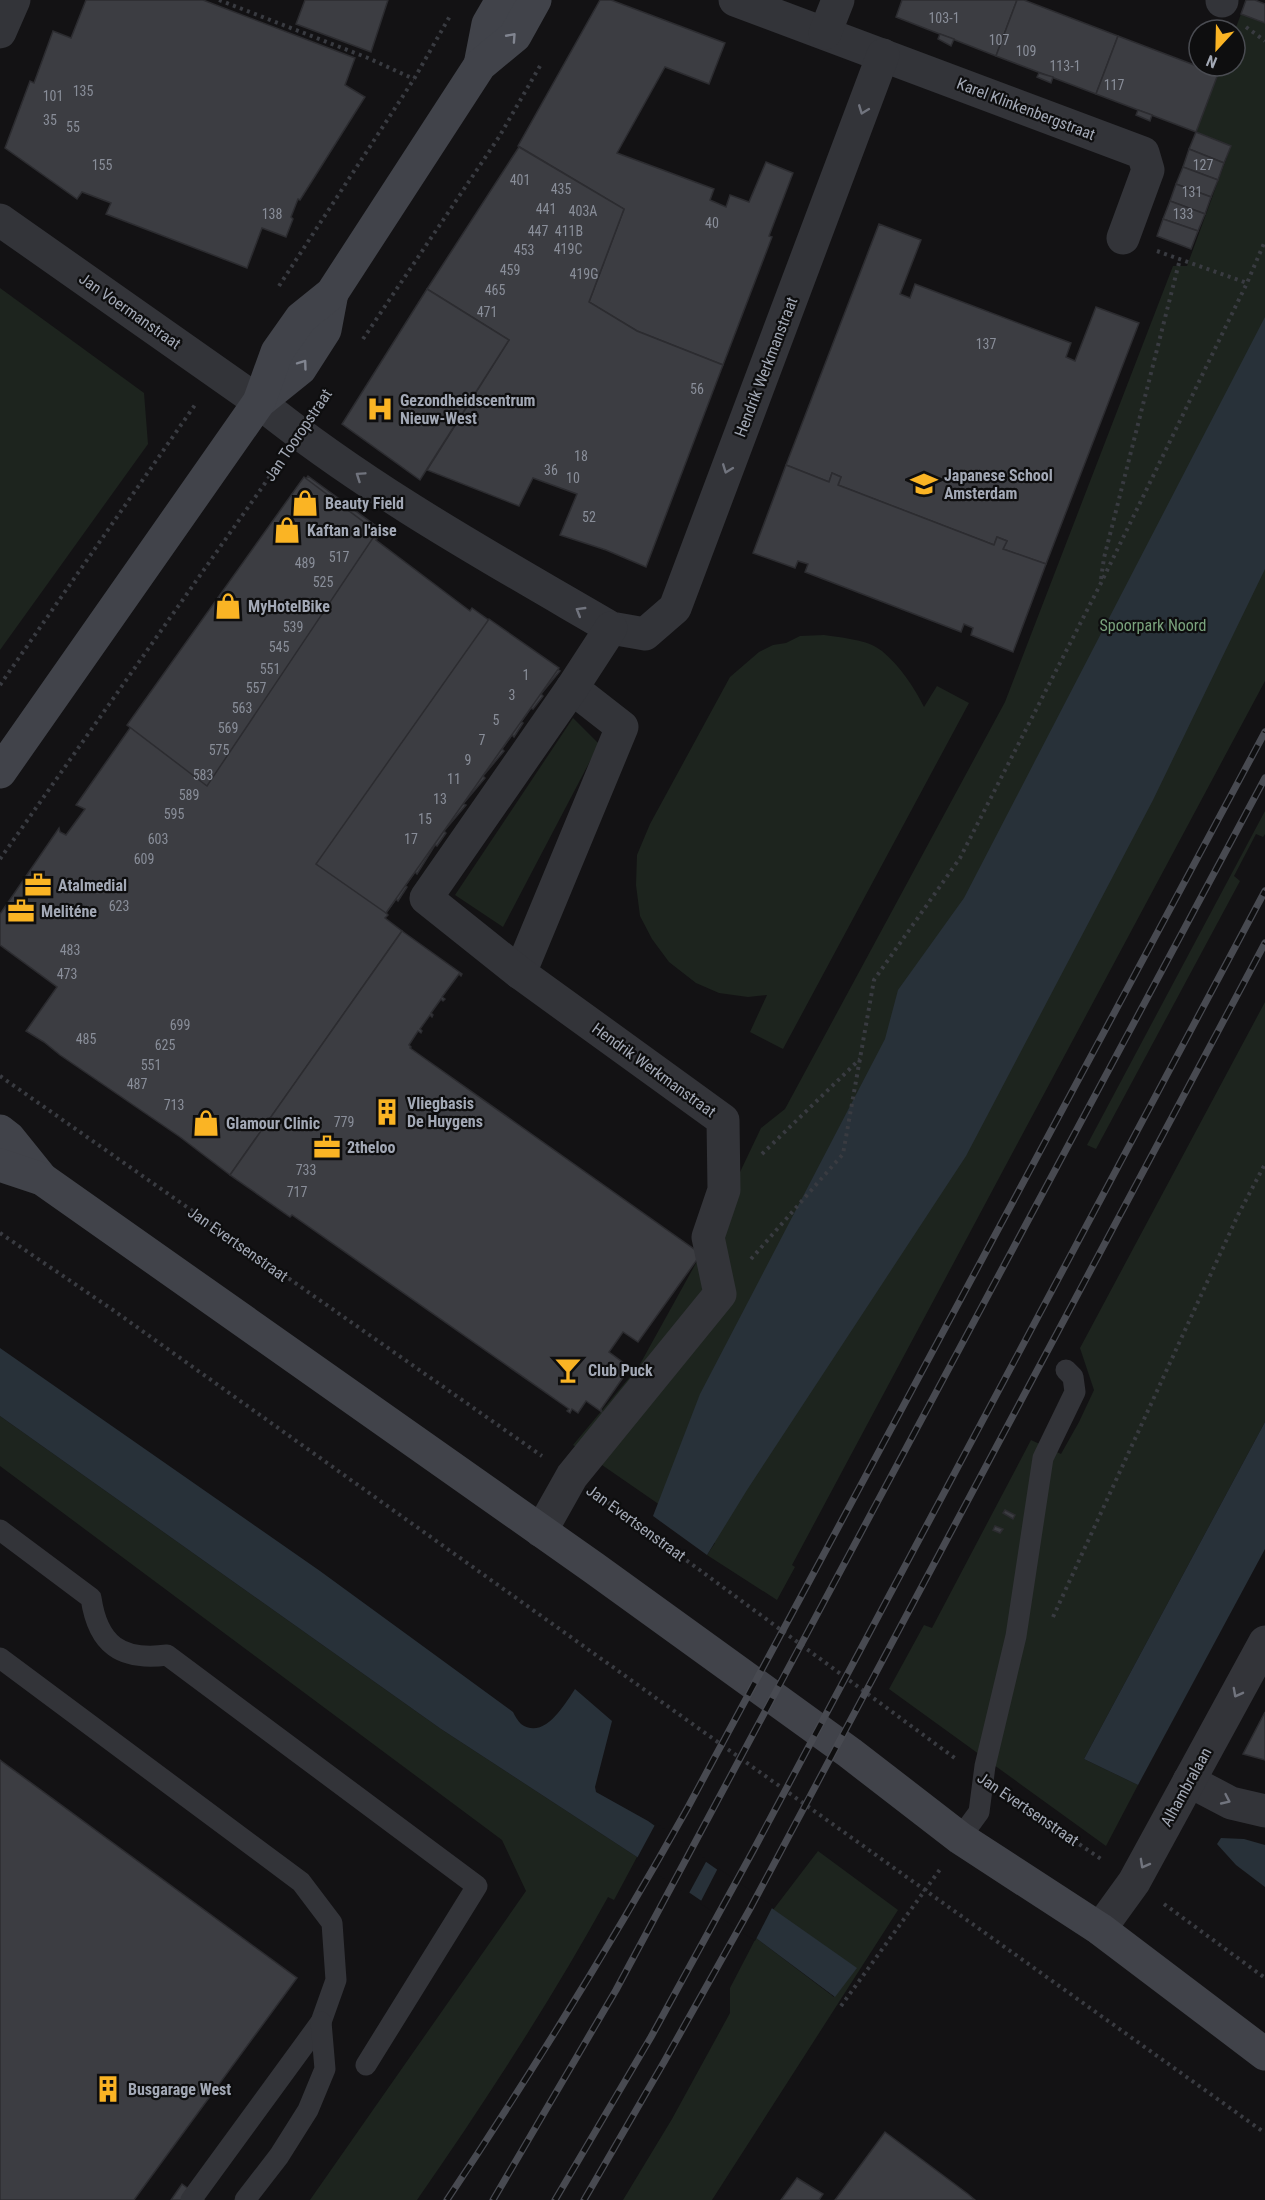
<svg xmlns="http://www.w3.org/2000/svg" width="1265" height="2200" font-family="'Roboto Condensed',sans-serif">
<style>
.green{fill:#1d241e}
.water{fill:#283139}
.pier{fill:#131214}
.building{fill:#3c3d42;stroke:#2c2c30;stroke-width:1.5}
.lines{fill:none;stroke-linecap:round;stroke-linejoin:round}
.path{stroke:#393b41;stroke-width:4;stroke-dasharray:3 4.5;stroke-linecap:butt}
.lane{stroke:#333439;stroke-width:21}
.street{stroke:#333439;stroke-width:33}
.secondary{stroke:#41434a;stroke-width:33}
.rail-casing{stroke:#484a51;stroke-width:7}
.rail{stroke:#0e0e0f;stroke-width:4.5;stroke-dasharray:14;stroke-linecap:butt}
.oneway{stroke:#818590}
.oneway2{stroke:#71747e}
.labels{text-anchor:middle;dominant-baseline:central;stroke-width:4.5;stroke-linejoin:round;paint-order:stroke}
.number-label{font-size:14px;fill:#898e99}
.street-label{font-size:16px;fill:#a3a9b6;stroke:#0e0e0f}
.poi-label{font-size:16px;font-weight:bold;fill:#a3a9b6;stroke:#0e0e0f;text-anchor:start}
.park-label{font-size:16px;fill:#79a27c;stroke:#0e0e0f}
</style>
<rect width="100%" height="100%" fill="#131214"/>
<!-- green -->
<g class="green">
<polygon points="1241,14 1265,23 1265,681 792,1565 795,1567 777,1600 707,1555 715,1543 573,1445 639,1366 701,1254 761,1128 785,1109 1005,702 1173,266 1187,266 1231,146 1196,132 1221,66 1235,66 1235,30"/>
<polygon points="0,288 144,393 148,444 0,650"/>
<path d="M824,635c18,3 43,4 58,16 18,15 32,36 42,56l13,-21 32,17 -186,346 -33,-17 17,-37 -19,2 -29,-4 -23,-10 -27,-21 -17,-23 -12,-23 -4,-31 1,-30 13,-31 80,-147 29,-25 14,-7 13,-2 14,-7z"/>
<polygon points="573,718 599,744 503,927 455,895"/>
<polygon points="1265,811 1265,834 1263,837 1256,834 1234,876 1240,881 1096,1149 1087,1145"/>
<polygon points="1265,1002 1265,1422 1084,1759 1138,1785 1106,1846 889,1689 924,1625 932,1628 1031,1440 1061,1454 1079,1422 1094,1390 1080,1348"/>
<path d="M0,1416l441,313 196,128 -23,43 -6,-3c-58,105 -123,205 -191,303h-107l216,-309 -24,-51 -502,-374z"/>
<polygon points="818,1851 898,1910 712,2200 623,2200 672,2119 730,2013 730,1988 756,1938 834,1997 856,1968 773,1910"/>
</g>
<!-- water -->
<g class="water">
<polygon points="1265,317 1265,569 1153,800 966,1156 747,1490 707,1555 653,1516 700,1394 885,1039 898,990 964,898"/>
<path d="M0,1348l320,223 193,141c2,4 5,9 8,12 23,17 44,-20 54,-35l37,32 -17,66 1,5 52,29 209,147 -22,29 -79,-59 -119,-81 -196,-128 -441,-313z"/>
<polygon points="1265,1422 1265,1549 1138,1785 1084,1759"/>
<polygon points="1221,1838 1244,1839 1265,1845 1265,1887 1236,1865 1217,1844"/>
</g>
<!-- pier -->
<g class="pier">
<polygon points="656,1823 707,1860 688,1895 636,1860"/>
<polygon points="718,1868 773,1906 755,1941 700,1903"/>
</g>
<!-- building -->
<g class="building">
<polygon points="86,0 203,0 355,58 345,85 365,97 300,200 298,199 291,217 293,219 286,237 262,228 247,268 106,214 111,203 82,192 77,199 5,148 30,81 34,83 53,31 71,38"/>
<polygon points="305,0 388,0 371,52 296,24"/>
<polygon points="600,0 611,0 725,43 709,84 665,67 617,153 714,189 710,200 726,207 730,195 749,202 766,162 793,173 769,236 772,237 723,365 637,331 589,302 624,209 518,146"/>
<polygon points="902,0 1017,0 996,56 896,17"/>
<polygon points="1017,0 1024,0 1118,36 1096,94 996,56"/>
<polygon points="1246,0 1255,0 1265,4 1265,23 1241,14"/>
<polygon points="940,34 954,39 951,46 938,39"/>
<polygon points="1118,36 1218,74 1196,132 1096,94"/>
<polygon points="1039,73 1053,77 1051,83 1037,77"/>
<polygon points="1138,110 1152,115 1150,121 1136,115"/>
<polygon points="1196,132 1231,146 1224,163 1189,149"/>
<polygon points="519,147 624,209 589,302 637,331 723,365 646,567 606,550 560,535 577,494 533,478 519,506 427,470 509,340 427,289"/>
<polygon points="1189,149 1224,163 1218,180 1183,167"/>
<polygon points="1183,167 1218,180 1211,197 1176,184"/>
<polygon points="1176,184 1211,197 1205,214 1170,201"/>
<polygon points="1170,201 1205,214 1198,231 1163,219"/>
<polygon points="1163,219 1198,231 1191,249 1157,236"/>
<polygon points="879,224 921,240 900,294 910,298 915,284 1071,343 1066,357 1075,361 1096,307 1139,323 1046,564 1003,549 1007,541 997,537 994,545 838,485 841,477 832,473 829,482 786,465"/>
<polygon points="427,289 509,340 420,480 342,424"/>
<polygon points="786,465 829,482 832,473 841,477 838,485 994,545 997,537 1007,541 1003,549 1046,564 1013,652 971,635 973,628 964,624 961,632 805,572 808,564 798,561 795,568 753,553"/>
<polygon points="308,476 379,528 384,529 376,540 470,611 472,608 560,671 541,694 543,696 533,709 531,708 521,722 523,723 514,737 512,735 502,749 504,751 483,776 485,778 463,804 466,805 444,831 446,833 437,846 435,845 417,874 415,872 405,886 407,887 398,901 396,899 386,913 388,915 385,918 402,931 230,1175 180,1137 60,1055 44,1042 26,1031 57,987 0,945 0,914 59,828 60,832 66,835 85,809 76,805 243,567 250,575 269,548 260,544"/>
<polygon points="304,477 377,532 207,786 127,725"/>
<polygon points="489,619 559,668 386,913 316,864"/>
<polygon points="402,931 462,974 461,976 459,974 442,997 445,999 443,1001 441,999 431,1013 433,1015 432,1017 430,1015 420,1029 422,1031 421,1033 418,1031 409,1045 411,1047 410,1048 701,1254 638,1342 623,1332 609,1352 632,1369 631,1371 629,1369 601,1409 602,1412 586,1401 578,1413 572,1409 570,1413 567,1411 569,1409 292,1215 290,1217 230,1175"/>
<polygon points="1005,1510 1015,1515 1013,1519 1003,1513"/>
<polygon points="995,1526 1003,1529 1000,1533 993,1530"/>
<polygon points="1265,1712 1265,1760 1243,1754"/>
<polygon points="0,1760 297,1978 134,2200 0,2200"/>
<polygon points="885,2132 968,2194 975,2200 835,2200"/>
<polygon points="797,2178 823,2194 819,2200 781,2200"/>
<polygon points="182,2184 204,2200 171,2200"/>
</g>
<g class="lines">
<!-- path -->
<g class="path">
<polyline points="219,0 368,58 414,79"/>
<polyline points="1246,27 1265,41"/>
<polyline points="1157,251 1247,283"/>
<polyline points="279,286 414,79 450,16"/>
<polyline points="363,339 499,137 540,66"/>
<polyline points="1101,579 1104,558 1180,259"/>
<polyline points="0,685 197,402"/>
<polyline points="0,859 280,462"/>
<polyline points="0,1076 542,1456"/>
<polyline points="762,1154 860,1059"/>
<polyline points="0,1233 113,1310 1265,2133"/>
<polyline points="751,1259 843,1154 874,980 960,858 1101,583 1247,283 1265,241"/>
<polyline points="602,1498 956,1759"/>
<polyline points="1053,1617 1238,1215 1265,1164"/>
<polyline points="1011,1798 1104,1861"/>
<polyline points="1164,1904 1265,1978"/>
<polyline points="841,2006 941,1868"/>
</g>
<!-- lane -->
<g class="lane">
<path d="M0,1530l91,68c7,47 30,63 76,57l310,231 -111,179"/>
<polyline points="0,1658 301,1882 332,1923 336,1980 321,2022 191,2200"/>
<polyline points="960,1838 979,1812 985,1766 1016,1636 1043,1458 1075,1392 1073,1377 1066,1370"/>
<polyline points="245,2200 279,2156 308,2110 325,2069 321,2022"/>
</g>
<!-- street -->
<g class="street">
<polyline points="735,0 1143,153 1148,170 1123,238"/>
<polyline points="1222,1 1222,0"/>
<polyline points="0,32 14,0"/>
<polyline points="825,33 838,0"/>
<path d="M0,220l259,182c109,88 232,156 352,226l34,6 30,-26 208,-553"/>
<polyline points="520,973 622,727 572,688"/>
<polyline points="541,1531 572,1476 720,1294 708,1237 724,1190 723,1120 520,973 426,898 572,688 611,628"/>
<polyline points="1189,1781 1231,1803 1265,1811"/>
<polyline points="1100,1929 1134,1882 1265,1642"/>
</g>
<!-- secondary -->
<g class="secondary">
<polyline points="480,65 488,24 502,0"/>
<polyline points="259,402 300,369 325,330 332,293"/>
<polyline points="0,772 259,402 277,352 301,318 332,293 480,65 515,36 535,0"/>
<polyline points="0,1131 9,1138 42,1179"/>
<polyline points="0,1165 42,1179 594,1568 850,1753 960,1838 1100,1929 1265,2054"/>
</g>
<defs>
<g id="rail">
<path d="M447,2200c85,-128 165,-257 240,-391l578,-1077"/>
<polyline points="493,2200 616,1990 1265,778"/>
<polyline points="555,2200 651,2037 753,1851 1265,891"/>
<polyline points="584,2200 664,2062 751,1907 1265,943"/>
</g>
</defs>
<!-- rail casing -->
<use href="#rail" class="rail-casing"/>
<!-- rail -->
<use href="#rail" class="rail"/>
</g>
<!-- one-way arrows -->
<defs><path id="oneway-chevron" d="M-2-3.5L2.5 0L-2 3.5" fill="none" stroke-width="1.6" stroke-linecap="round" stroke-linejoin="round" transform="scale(1.5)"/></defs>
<g class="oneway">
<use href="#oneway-chevron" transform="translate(512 37) rotate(-48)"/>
<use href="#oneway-chevron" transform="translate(303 364) rotate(-54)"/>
</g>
<g class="oneway2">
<use href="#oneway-chevron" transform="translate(863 110) rotate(111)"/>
<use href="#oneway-chevron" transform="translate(727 469) rotate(111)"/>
<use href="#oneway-chevron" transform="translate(360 476) rotate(-146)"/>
<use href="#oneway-chevron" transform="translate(580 611) rotate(-149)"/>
<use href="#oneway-chevron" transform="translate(1237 1693) rotate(118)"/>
<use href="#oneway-chevron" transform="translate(1226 1800) rotate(25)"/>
<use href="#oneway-chevron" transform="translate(1144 1864) rotate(119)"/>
</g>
<!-- icons -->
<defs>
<symbol id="hospital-bare" viewBox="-9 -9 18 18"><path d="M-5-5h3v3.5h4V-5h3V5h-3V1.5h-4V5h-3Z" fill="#fab424" stroke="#0e0e0f" stroke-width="2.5" paint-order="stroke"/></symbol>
<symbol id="school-bare" viewBox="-9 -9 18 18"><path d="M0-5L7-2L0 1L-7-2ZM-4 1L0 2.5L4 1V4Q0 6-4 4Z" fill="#fab424" stroke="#0e0e0f" stroke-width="2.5" paint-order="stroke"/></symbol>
<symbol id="shop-bare" viewBox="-9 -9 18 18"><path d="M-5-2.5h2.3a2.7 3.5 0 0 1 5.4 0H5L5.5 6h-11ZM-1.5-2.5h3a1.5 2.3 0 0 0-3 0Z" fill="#fab424" stroke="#0e0e0f" stroke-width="2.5" paint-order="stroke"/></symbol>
<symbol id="office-bare" viewBox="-9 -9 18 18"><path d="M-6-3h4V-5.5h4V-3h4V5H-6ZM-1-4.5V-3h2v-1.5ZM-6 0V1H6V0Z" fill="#fab424" stroke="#0e0e0f" stroke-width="2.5" paint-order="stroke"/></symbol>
<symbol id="building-bare" viewBox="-9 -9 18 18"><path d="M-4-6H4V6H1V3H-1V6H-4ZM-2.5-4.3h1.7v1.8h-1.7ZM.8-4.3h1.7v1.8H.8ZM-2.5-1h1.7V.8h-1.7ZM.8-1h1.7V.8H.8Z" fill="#fab424" stroke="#0e0e0f" stroke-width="2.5" paint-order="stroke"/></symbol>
<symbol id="bar-bare" viewBox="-9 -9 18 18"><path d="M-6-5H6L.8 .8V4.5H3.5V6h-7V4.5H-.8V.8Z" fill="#fab424" stroke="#0e0e0f" stroke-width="2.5" paint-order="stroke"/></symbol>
</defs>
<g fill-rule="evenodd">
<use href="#hospital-bare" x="361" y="390" width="38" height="38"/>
<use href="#school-bare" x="905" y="465" width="38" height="38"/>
<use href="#shop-bare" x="286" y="484" width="38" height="38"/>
<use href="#shop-bare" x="268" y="511" width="38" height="38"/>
<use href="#shop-bare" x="209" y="587" width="38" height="38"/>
<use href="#office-bare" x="19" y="866" width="38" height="38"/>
<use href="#office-bare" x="2" y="892" width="38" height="38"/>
<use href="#building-bare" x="368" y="1093" width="38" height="38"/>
<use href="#shop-bare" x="187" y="1104" width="38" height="38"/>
<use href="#office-bare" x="308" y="1128" width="38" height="38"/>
<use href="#bar-bare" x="549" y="1351" width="38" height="38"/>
<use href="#building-bare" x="89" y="2070" width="38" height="38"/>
</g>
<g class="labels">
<!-- number labels -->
<g class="number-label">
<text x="944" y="18">103-1</text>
<text x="999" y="40">107</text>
<text x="1026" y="51">109</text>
<text x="1065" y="66">113-1</text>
<text x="1114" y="85">117</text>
<text x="83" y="91">135</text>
<text x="53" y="96">101</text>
<text x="50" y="120">35</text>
<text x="73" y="127">55</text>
<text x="102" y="165">155</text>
<text x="1203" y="165">127</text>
<text x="520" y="180">401</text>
<text x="561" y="189">435</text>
<text x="1192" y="192">131</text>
<text x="546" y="209">441</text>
<text x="583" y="211">403A</text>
<text x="272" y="214">138</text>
<text x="1183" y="214">133</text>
<text x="712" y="223">40</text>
<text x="538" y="231">447</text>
<text x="569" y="231">411B</text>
<text x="568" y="249">419C</text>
<text x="524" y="250">453</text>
<text x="510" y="270">459</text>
<text x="584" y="274">419G</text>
<text x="495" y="290">465</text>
<text x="487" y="312">471</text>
<text x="986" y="344">137</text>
<text x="697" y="389">56</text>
<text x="581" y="456">18</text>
<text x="551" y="470">36</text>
<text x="573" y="478">10</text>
<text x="589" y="517">52</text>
<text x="339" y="557">517</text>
<text x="305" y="563">489</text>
<text x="323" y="582">525</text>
<text x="293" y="627">539</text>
<text x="279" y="647">545</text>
<text x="270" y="669">551</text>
<text x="526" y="675">1</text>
<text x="256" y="688">557</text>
<text x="512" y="695">3</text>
<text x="242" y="708">563</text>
<text x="496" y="720">5</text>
<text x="228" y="728">569</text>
<text x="482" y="740">7</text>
<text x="219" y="750">575</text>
<text x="468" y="760">9</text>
<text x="203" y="775">583</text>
<text x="454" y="779">11</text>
<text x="189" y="795">589</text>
<text x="440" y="799">13</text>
<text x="174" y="814">595</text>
<text x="425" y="819">15</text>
<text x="158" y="839">603</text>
<text x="411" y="839">17</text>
<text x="144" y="859">609</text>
<text x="119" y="906">623</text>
<text x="70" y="950">483</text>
<text x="67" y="974">473</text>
<text x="180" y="1025">699</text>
<text x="86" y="1039">485</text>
<text x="165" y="1045">625</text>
<text x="151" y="1065">551</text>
<text x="137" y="1084">487</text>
<text x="174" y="1105">713</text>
<text x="344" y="1122">779</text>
<text x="306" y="1170">733</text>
<text x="297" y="1192">717</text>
</g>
<!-- street labels -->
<g class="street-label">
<text transform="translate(1026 109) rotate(21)">Karel Klinkenbergstraat</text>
<text transform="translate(130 311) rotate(35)">Jan Voermanstraat</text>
<text transform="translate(766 367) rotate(-69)">Hendrik Werkmanstraat</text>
<text transform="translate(298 435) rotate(-56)">Jan Tooropstraat</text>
<text transform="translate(654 1070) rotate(36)">Hendrik Werkmanstraat</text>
<text transform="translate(238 1244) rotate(35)">Jan Evertsenstraat</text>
<text transform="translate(636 1523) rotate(36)">Jan Evertsenstraat</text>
<text transform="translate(1186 1787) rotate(-61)">Alhambralaan</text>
<text transform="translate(1028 1809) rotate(34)">Jan Evertsenstraat</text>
</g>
<!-- poi labels -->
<g class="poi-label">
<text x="400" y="400">Gezondheidscentrum<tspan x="400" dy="18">Nieuw-West</tspan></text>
<text x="944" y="475">Japanese School<tspan x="944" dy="18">Amsterdam</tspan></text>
<text x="325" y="503">Beauty Field</text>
<text x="307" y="530">Kaftan a l'aise</text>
<text x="248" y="606">MyHotelBike</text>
<text x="58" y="885">Atalmedial</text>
<text x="41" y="911">Meliténe</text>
<text x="407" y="1103">Vliegbasis<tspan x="407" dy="18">De Huygens</tspan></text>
<text x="226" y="1123">Glamour Clinic</text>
<text x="347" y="1147">2theloo</text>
<text x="588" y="1370">Club Puck</text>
<text x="128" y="2089">Busgarage West</text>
</g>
<!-- park labels -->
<g class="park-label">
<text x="1153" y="625">Spoorpark Noord</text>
</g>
</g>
<!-- north arrow -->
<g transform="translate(1217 48) rotate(202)"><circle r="28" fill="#0e0e0f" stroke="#4a4c52" stroke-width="1.5"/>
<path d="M0-4.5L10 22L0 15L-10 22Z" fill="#fab424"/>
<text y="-9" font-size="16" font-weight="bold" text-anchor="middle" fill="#a3a9b6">N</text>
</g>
</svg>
